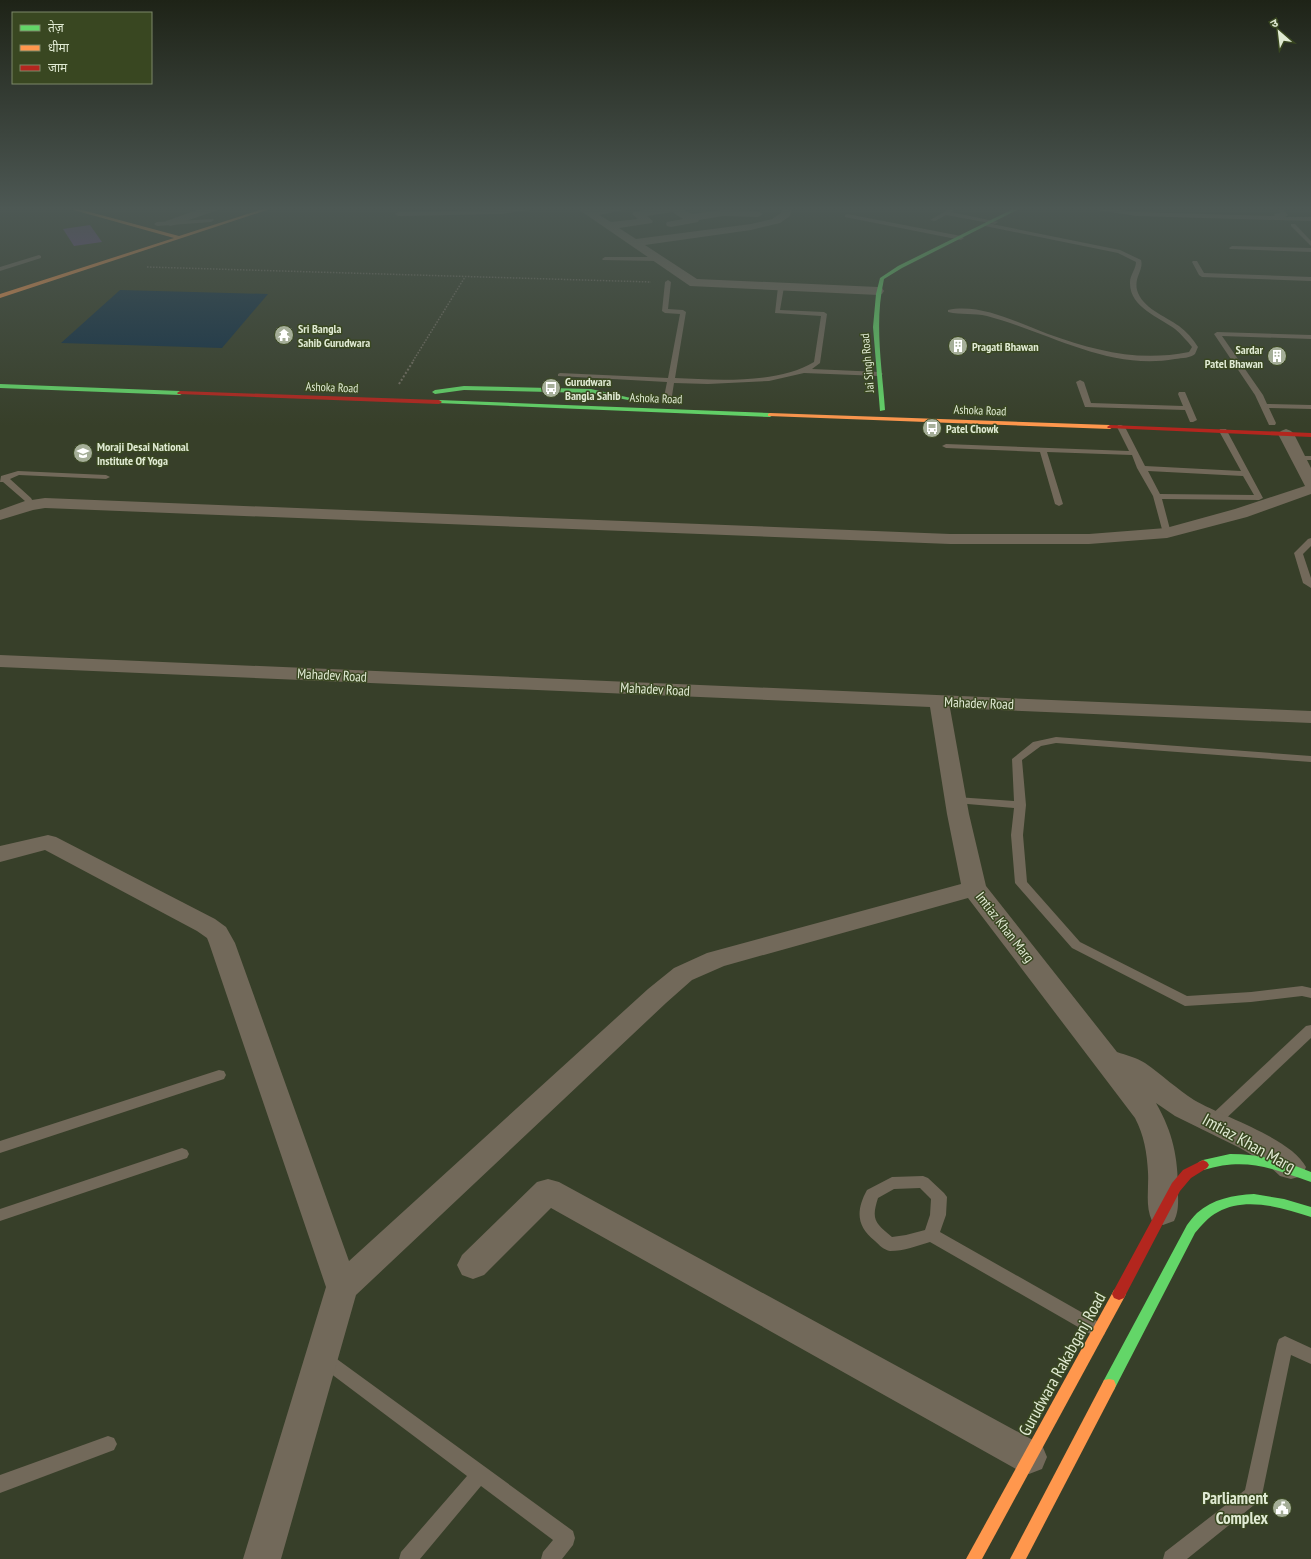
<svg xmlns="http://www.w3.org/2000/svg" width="1311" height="1559" font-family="'PT Sans Narrow','Noto Sans Devanagari',sans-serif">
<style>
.green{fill:#6e4593}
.water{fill:#123046}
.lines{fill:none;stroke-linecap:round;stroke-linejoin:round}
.path-far1{stroke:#726e60;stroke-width:1.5;stroke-dasharray:1.5 1.5;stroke-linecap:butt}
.path{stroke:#726e60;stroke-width:2;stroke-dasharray:2 2;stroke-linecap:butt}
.lane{fill:#72695a;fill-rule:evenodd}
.street{fill:#72695a;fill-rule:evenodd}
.fast{fill:#63d668;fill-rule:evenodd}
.slow{fill:#ff974d;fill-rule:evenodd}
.jam{fill:#b3261e;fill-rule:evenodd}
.labels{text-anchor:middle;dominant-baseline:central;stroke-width:3;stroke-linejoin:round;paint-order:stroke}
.far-poi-label{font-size:12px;font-weight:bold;fill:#e0ead3;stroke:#394721;text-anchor:start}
.far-street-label{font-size:12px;fill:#e0ead3;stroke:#394721}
.street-label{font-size:14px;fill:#e0ead3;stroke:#394721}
.near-street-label{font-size:17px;fill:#e0ead3;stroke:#394721}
.near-poi-label{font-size:17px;font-weight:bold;fill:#e0ead3;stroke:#394721;text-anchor:end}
</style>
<rect width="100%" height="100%" fill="#373f29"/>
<!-- green -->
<polygon class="green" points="90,225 102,242 74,246 63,229"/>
<!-- water -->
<polygon class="water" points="120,290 268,294 222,348 61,343"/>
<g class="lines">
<!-- path-far1 -->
<g class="path-far1">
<polyline points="147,267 651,282"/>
<polyline points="413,361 465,277"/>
</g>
<!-- path -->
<polyline class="path" points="399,384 414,360"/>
<!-- lane -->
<g class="lane">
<polygon points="531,207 552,207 501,214 398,216 395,214 398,212 501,210"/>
<polygon points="1076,207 1094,207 1137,212 1275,216 1274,214 1281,213 1276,207 1281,207 1288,215 1285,217 1311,217 1311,221 1137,216"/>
<polygon points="951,208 954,210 951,212 998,222 995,224 946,215 935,221 930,220"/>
<polygon points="847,214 961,236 964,238 961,240 845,217 845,215"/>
<polygon points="213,219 214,220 211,222 157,226 154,224 157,222"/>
<path d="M987,223l133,27 21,10c3,10 -7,17 -4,30 5,18 28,26 42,36 8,6 14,13 19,21l-3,7c-4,4 -13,4 -20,5 -66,12 -127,-27 -188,-43 -13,-3 -26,-1 -39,-4v-2c33,-7 70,13 100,24 48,17 90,28 141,18l3,-5c-5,-6 -11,-13 -17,-18 -16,-12 -46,-22 -45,-47 0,-7 6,-13 6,-20l-18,-9 -133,-27v-2z"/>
<polygon points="1291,224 1295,224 1311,241 1311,246 1291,226"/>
<polygon points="1232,246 1311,248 1311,252 1230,249 1229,248"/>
<polygon points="39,255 41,256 41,258 0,271 0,267"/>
<polygon points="605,257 658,257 661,259 658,261 603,260 602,259"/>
<polygon points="1193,261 1197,261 1204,273 1311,277 1311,281 1202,277 1199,275 1192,262"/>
<path d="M668,280l3,2 -3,27 15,1 3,2 -11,66c41,2 103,6 139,-16l7,-46 -46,-3 3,-26 3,-2 3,2 -4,23 44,2 3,2 -7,49 -8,6 68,3 3,2 -3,2 -76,-3 -35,8 -61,3 -34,-1 -3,19 -4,2 -4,-2 4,-20 -109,-6v-2l2,-1 108,5 12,-64 -15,-1 -3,-2 3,-29z"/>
<polygon points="1217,332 1311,335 1311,339 1222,336 1263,395 1267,404 1311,405 1311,409 1269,408 1276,423 1275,425 1269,425 1255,395 1214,334"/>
<polygon points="1080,380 1084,382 1091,403 1183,406 1178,394 1179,392 1185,392 1197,420 1193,422 1190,422 1185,410 1085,407 1076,382"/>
<path d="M1118,425h3l4,2 20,39 96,5 -22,-40 1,-2h6l37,69 -4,2 -97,-1 9,34 -4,3 -4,-3 -10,-37 -16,-28 -5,-13 -85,-3 16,52 -4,2 -4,-2 -15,-52 -94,-4 -4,-2 4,-2 183,7 -12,-24zM1148,471l95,5 11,19 -94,-1z"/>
<rect x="1295" y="456" width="16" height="4"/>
<polygon points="18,471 106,475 110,477 106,479 19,475 10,479 31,498 35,505 31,507 28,507 25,501 3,482 0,482 1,476"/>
<polygon points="1311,538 1311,546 1303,554 1311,578 1311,588 1303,583 1294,553 1308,539"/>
<polygon points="1056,737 1311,756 1311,762 1056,743 1041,746 1022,760 1026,805 1023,835 1027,882 1080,942 1187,996 1251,992 1302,986 1311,988 1311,998 1302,996 1251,1002 1185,1006 1072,948 1015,883 1011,835 1014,808 956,803 952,802 950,800 952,798 956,797 1014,801 1012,759 1033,742"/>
<polygon points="1311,1025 1311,1038 1218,1126 1213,1128 1208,1126 1206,1122 1208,1118 1306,1026"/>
<polygon points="219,1070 224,1071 226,1075 224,1079 0,1153 0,1141"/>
<polygon points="182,1148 187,1150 189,1154 187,1158 0,1221 0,1209"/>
<path d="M923,1176l5,2 16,15 3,4 -1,18 -6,17 164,93 2,5 -2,5 -6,2 -6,-2 -162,-93c-13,4 -26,9 -40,9 -6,-1 -11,-6 -15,-10 -19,-15 -19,-31 -8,-51l25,-13zM920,1188l11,11 -1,16 -5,15 -19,5 -14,2c-17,-14 -21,-17 -14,-39l16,-9z"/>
<polygon points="1285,1336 1311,1348 1311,1364 1291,1355 1262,1495 1259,1501 1187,1559 1163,1559 1165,1552 1245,1490 1277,1344 1279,1339"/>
<polygon points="324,1351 330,1354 573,1531 575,1538 573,1545 562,1559 541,1559 543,1552 553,1540 481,1486 420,1559 399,1559 401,1552 467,1476 318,1364 316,1359 318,1354"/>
<polygon points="108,1436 114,1438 117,1444 114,1450 0,1493 0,1475"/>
</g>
<!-- street -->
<g class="street">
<polygon points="206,207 222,207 221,209 174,225 170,226 165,223 166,221"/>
<polygon points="575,207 588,207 591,209 603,207 629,207 624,210 599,215 611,222 638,219 632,214 633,212 662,207 679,207 692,214 723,210 758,211 763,214 758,217 723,216 699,220 698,222 671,227 667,226 666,224 667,222 683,219 672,212 647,216 653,221 652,223 619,228 636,239 751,224 772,219 781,213 782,207 792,207 790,216 780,223 751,230 645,245 697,279 878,287 882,288 884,291 882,294 878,295 690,286"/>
<polygon points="1286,429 1291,431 1294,434 1311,468 1311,494 1247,517 1167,538 1089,544 950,544 45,508 33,510 0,520 0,510 25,501 45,498 950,534 1089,534 1166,528 1235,509 1305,486 1278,434 1281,431"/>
<path d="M0,655l1311,56v12l-361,-15 19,106 17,72 131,166c9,3 20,6 28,11 17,12 32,26 49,37 29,17 97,38 112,67l-4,9 -11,3 -11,-3 -13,-12 -27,-16 -65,-32 -19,-13c17,30 22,54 22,88 0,11 1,20 -4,30l-11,4 -11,-4c-7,-15 -3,-32 -4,-49 -1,-19 -4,-37 -13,-54l-167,-220 -244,68 -32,14 -26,23 -310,292 -75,264h-38l83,-272 -117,-344 -2,-5 -10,-7 -152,-81 -45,12v-16l48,-11 8,2 159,82 11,8 9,16 114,318 299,-272 26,-21 33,-15 254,-69 -14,-70 -17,-107 -930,-40z"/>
<polygon points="548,1179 559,1182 1042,1445 1047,1457 1042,1469 1029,1474 1016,1469 551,1208 484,1275 473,1279 462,1275 457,1265 462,1255 537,1182"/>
</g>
<!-- fast -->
<g class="fast">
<path d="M1017,207h6l-121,61 -18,11c-10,44 -2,87 1,131l-5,1 -7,-84 3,-33 4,-16 18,-12z"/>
<polygon points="0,384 180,391 183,393 180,395 0,388"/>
<polygon points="464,386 591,389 631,398 628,400 591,393 464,390 435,394 432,392 435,390"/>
<polygon points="439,400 770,413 773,415 770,417 437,403 436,402"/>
<path d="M1230,1154c29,0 55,7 81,18v10c-41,-14 -64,-25 -108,-12l-4,-2 -2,-3 2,-3 4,-2z"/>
<path d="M1254,1194l30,5 27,8v10c-28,-9 -65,-21 -93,-5 -10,5 -16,13 -23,21l-81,157 -5,1 -5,-1 -2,-5 2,-5 83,-155c3,-4 6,-8 10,-12 16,-14 36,-18 57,-19z"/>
</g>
<!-- slow -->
<g class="slow">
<polygon points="63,207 71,207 179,236 269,207 276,207 0,298 0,294 174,238"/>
<polygon points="770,413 1110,425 1113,427 1110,429 768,416 768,414"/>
<polygon points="1119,1288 1124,1290 1126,1294 1124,1298 982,1559 966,1559 1114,1290"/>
<polygon points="1109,1379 1114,1380 1116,1385 1114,1390 1026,1559 1010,1559 1104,1380"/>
</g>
<!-- jam -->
<g class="jam">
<polygon points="180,391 439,400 442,402 439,404 178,394 177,393"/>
<polygon points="1110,425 1311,433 1311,437 1108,428 1107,427"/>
<polygon points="1203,1160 1207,1162 1209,1165 1207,1168 1191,1178 1180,1191 1124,1298 1119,1300 1114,1298 1112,1294 1114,1290 1172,1183 1183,1170"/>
</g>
</g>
<!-- sky -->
<linearGradient id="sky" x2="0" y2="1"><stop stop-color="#1e2317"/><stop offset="0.49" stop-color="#4d5854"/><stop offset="1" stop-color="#4d5854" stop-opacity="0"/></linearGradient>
<rect width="1311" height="426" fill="url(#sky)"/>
<!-- icons -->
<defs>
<symbol id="temple-disc" viewBox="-11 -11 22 22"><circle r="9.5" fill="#a5ae98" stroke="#394721"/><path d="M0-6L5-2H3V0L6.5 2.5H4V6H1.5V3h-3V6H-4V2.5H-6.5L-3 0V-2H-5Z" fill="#fff"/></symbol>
<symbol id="building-disc" viewBox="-11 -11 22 22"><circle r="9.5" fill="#a5ae98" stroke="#394721"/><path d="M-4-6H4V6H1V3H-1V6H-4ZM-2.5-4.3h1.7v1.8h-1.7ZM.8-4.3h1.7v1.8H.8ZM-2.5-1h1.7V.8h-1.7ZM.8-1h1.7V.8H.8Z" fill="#fff"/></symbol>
<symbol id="bus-disc" viewBox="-11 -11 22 22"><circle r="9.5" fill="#a5ae98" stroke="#394721"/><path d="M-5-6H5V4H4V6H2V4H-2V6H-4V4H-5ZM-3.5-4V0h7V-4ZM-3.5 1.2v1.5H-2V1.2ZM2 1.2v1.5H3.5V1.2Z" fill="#fff"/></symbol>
<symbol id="university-disc" viewBox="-11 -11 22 22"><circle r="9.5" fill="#a5ae98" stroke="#394721"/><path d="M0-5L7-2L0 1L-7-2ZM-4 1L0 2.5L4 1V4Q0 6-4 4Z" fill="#fff"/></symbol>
<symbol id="civic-disc" viewBox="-11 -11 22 22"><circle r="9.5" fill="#a5ae98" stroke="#394721"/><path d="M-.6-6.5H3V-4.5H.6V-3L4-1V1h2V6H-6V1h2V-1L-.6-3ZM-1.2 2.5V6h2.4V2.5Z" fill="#fff"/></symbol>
</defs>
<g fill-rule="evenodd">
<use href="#temple-disc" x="273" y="324" width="22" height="22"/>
<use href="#building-disc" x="947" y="335" width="22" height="22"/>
<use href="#building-disc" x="1266" y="345" width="22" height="22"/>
<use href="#bus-disc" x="540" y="377" width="22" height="22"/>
<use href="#bus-disc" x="921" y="417" width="22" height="22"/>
<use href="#university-disc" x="72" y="442" width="22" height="22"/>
<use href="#civic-disc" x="1271" y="1497" width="22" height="22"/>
</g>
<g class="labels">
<!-- far-poi labels -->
<g class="far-poi-label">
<text x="298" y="328">Sri Bangla<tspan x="298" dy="14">Sahib Gurudwara</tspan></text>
<text x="972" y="346">Pragati Bhawan</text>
<text x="1263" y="349" text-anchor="end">Sardar<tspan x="1263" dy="14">Patel Bhawan</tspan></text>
<text x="565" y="381">Gurudwara<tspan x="565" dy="14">Bangla Sahib</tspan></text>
<text x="946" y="428">Patel Chowk</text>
<text x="97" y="446">Moraji Desai National<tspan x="97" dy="14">Institute Of Yoga</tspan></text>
</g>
<!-- far-street labels -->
<g class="far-street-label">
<text transform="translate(867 363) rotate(-95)">Jai Singh Road</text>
<text transform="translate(332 387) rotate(2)">Ashoka Road</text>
<text transform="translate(656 398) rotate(2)">Ashoka Road</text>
<text transform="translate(980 410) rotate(2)">Ashoka Road</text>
</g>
<!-- street labels -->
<g class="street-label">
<text transform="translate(332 675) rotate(3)">Mahadev Road</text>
<text transform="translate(655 689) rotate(3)">Mahadev Road</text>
<text transform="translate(979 703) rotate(2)">Mahadev Road</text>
<text transform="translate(1005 927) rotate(52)">Imtiaz Khan Marg</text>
</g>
<!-- near-street labels -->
<g class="near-street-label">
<text transform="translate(1249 1143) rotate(29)">Imtiaz Khan Marg</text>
<text transform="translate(1062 1364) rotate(-61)">Gurudwara Rakabganj Road</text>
</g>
<!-- near-poi labels -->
<g class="near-poi-label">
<text x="1268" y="1498">Parliament<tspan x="1268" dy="20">Complex</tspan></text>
</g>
</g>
<!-- legend -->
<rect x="12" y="12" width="140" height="72" fill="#394721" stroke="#7c8868"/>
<rect x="20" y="25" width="20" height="6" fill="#63d668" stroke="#7c8868"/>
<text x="48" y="32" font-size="12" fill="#e0ead3">तेज़</text>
<rect x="20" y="45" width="20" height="6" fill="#ff974d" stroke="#7c8868"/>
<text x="48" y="52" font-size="12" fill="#e0ead3">धीमा</text>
<rect x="20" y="65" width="20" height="6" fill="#b3261e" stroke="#7c8868"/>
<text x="48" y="72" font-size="12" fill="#e0ead3">जाम</text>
<!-- north arrow -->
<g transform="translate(1279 32) rotate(332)" stroke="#394721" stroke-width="3" paint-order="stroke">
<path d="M0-3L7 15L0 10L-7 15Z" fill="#e0ead3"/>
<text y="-6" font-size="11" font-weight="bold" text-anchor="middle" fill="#e0ead3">उ</text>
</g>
</svg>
